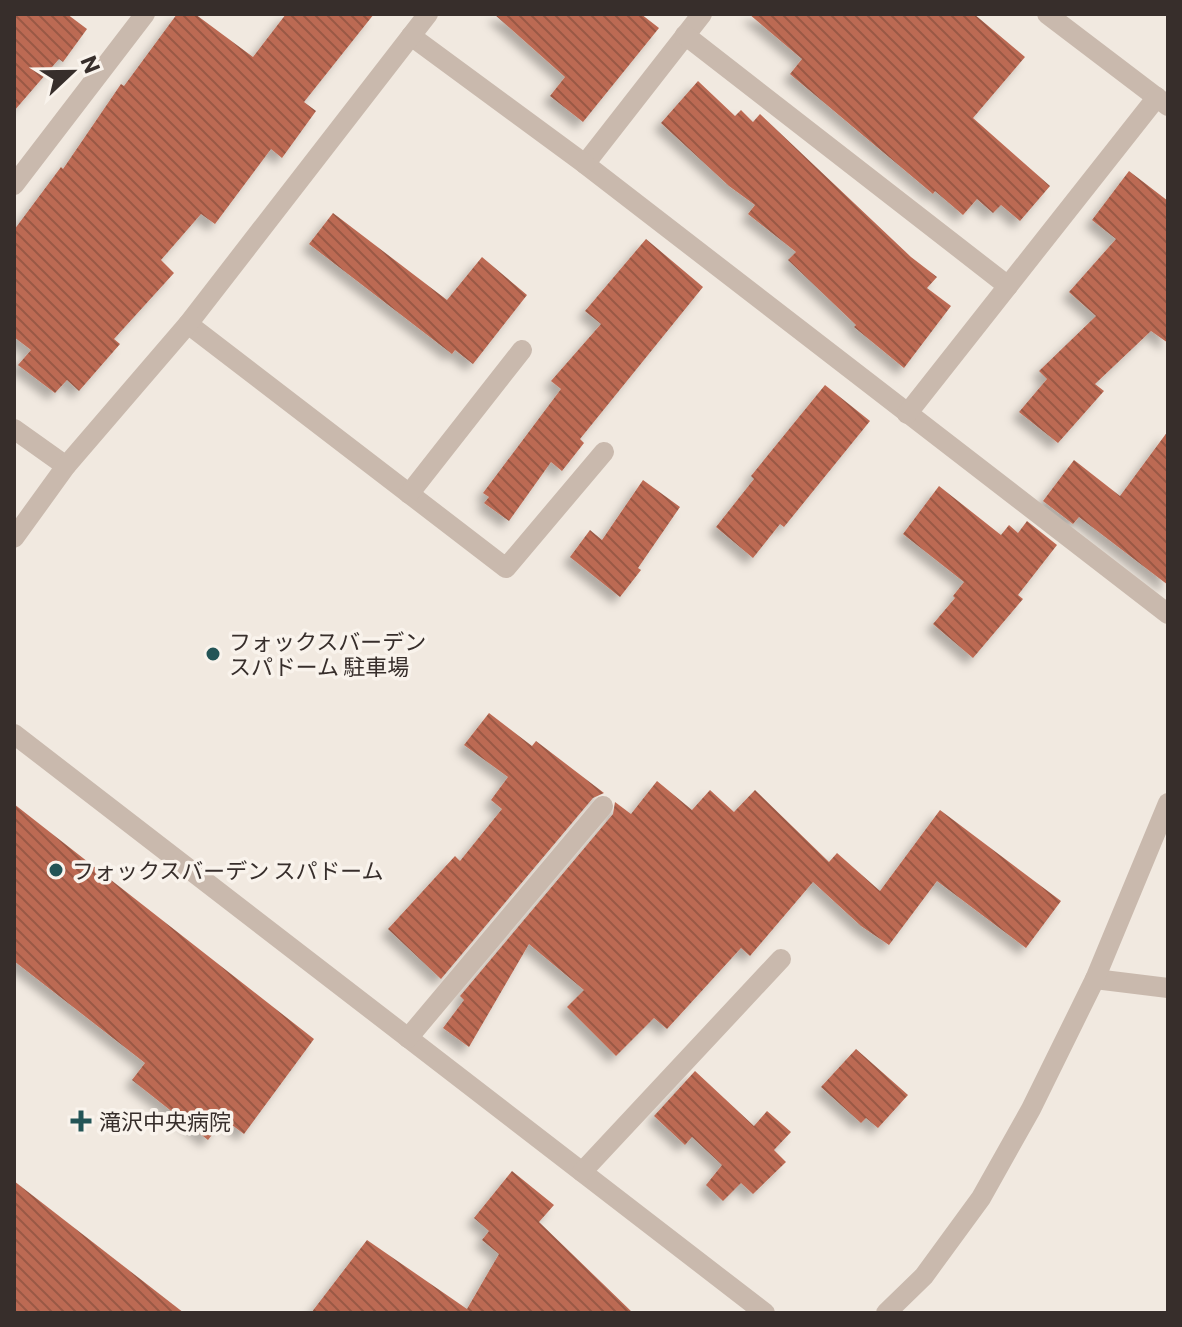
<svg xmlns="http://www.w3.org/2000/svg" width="1182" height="1327" font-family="Commissioner,'Noto Sans JP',sans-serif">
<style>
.building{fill:url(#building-back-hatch);filter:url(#shadow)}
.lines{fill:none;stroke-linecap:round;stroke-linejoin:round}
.minor{stroke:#c9b9ad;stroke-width:20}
.poi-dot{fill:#235456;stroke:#f9f3ec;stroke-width:3}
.labels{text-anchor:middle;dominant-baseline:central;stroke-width:7;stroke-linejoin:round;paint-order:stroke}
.poi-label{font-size:22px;fill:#372e2b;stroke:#f9f3ec;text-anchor:start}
</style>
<defs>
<pattern id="building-back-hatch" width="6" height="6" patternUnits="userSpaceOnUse" patternTransform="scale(2)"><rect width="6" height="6" fill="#bc6a53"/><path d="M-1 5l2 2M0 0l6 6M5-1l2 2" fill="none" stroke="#9a5845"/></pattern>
<filter id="shadow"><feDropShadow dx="-7" dy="7" stdDeviation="4" flood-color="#0004"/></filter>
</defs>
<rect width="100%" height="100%" fill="#f1e9e0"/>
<!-- building -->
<g class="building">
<polygon points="14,14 67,14 87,29 63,62 59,59 14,111"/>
<polygon points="177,14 195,14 253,57 286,14 374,14 304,102 316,111 282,158 271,149 215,224 201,214 161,260 174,273 114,339 120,344 79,391 67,380 55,393 18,365 31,350 14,337 14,230 61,167 63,169 121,84 124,86"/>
<polygon points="494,14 641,14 659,28 583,122 550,96 565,77"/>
<polygon points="749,14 974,14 1025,57 973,118 1050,186 1020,221 1001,205 993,213 977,199 963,215 935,191 933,194 790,74 802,59"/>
<polygon points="698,81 735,116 741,110 753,122 760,114 911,257 937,277 927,288 951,306 904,368 854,327 856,325 788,260 796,252 748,214 755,205 729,186 661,123"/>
<polygon points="1129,171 1168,201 1168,343 1151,331 1095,384 1104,391 1058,443 1019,412 1047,379 1039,371 1096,316 1069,292 1116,239 1092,220"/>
<polygon points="333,213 447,300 482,257 527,295 473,364 455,350 452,354 309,244"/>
<polygon points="646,239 703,287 580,439 584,443 562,471 551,462 509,521 484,503 489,497 483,493 561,389 551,381 601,324 585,311"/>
<polygon points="825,385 870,421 784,527 780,524 753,558 716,527 754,479 751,476"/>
<polygon points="1168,431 1168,585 1079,517 1073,524 1043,501 1074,460 1120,496"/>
<polygon points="643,480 680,507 638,568 641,570 620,597 570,557 590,530 602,540"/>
<polygon points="939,486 1001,535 1009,525 1018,533 1027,521 1057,545 1018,595 1023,599 973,658 933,624 955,598 953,596 964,582 903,534"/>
<polygon points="489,713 532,746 536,741 604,793 593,798 441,979 388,929 455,856 460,861 502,809 491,800 508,777 464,745"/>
<polygon points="657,781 692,810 710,790 734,812 755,790 829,862 837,853 880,891 940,810 1061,901 1026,948 937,881 889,945 861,926 813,882 750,956 741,948 667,1029 654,1018 616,1056 567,1007 584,990 529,944 469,1047 443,1028 464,1000 460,996 613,814 615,802 631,814"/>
<polygon points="14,804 314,1039 244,1134 224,1119 208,1140 132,1080 145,1063 14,961"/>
<polygon points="856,1049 908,1095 878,1128 866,1118 861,1123 821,1087"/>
<polygon points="695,1071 754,1126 767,1111 791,1132 774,1150 786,1162 753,1194 741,1183 723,1201 706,1185 722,1165 692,1137 685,1145 654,1116"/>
<polygon points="512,1171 554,1205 539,1222 633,1313 311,1313 367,1240 467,1309 499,1254 482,1240 489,1231 474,1218"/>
<polygon points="14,1181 184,1313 14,1313"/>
</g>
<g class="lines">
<!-- minor -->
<g class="minor">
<polyline points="702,14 585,164 1168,614"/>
<polyline points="1047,14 1168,106"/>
<polyline points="685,35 1008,286"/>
<polyline points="411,36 585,164"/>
<polyline points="14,185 145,14"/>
<polyline points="188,324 506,568 604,452"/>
<polyline points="907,414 1157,97"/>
<polyline points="14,429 66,466"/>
<polyline points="409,494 522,350"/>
<polyline points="14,538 66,466 188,324 428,14"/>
<polyline points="14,734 765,1313"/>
<polyline points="1095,979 1168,988"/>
<polyline points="408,1038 603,806"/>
<polyline points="582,1172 781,959"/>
<polyline points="886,1313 924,1276 981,1198 1031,1109 1095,979 1168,803"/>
</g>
</g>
<!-- markers -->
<g class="poi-dot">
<circle cx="213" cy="654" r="8"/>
<circle cx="56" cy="870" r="8"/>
<path d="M77 1109h8v8h8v8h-8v8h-8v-8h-8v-8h8z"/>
</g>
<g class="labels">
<!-- poi labels -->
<g class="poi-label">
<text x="229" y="641">フォックスバーデン<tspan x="229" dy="25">スパドーム 駐車場</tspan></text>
<text x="72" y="870">フォックスバーデン スパドーム</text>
<text x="99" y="1121">滝沢中央病院</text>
</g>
</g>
<!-- border -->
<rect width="1182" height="1327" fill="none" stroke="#372e2b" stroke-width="32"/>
<!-- north arrow -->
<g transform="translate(72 72) rotate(68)" stroke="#f9f3ec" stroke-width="6" paint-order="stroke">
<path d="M0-6L14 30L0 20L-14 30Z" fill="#372e2b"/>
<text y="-12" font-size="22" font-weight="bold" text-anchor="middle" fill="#372e2b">N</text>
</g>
</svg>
